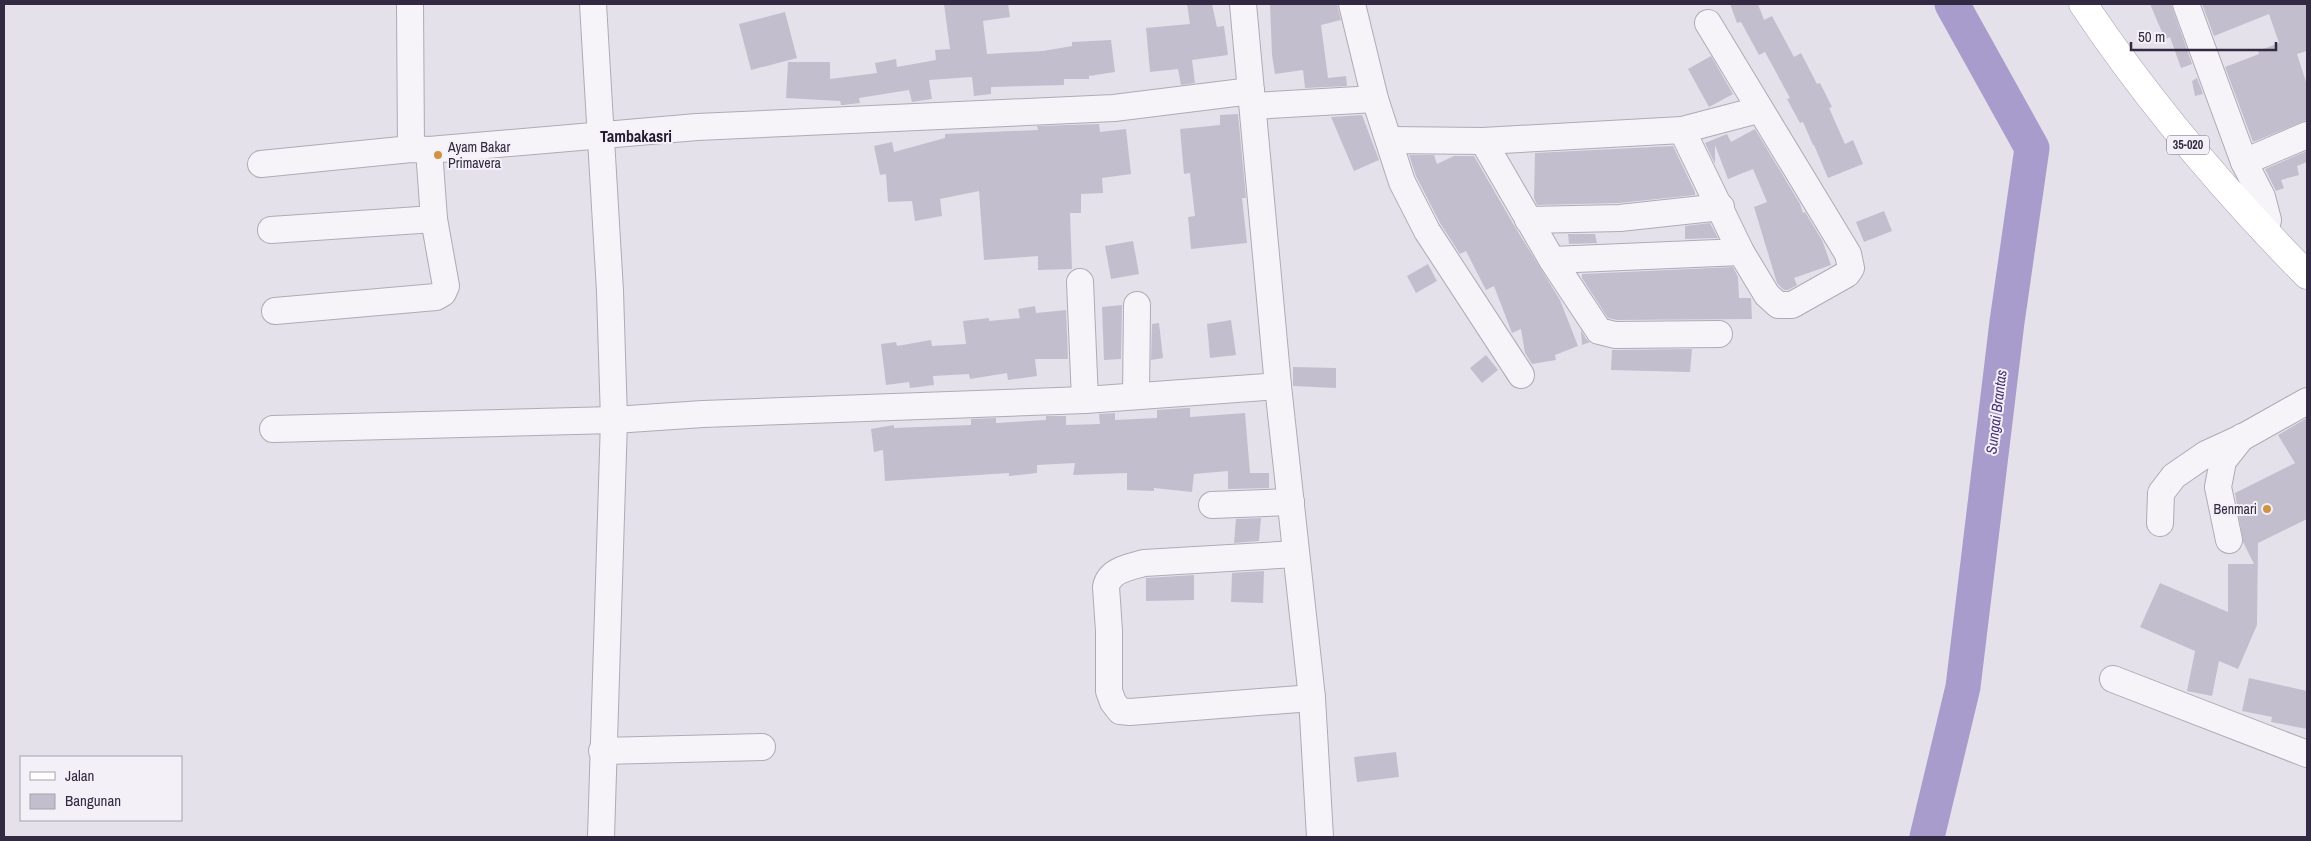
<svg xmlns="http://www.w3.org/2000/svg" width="2311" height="841" font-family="'Archivo Narrow',sans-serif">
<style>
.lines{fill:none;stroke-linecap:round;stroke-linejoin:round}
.river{stroke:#a79ccb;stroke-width:35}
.building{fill:#c3becd}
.minor-casing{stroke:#afaab8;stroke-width:28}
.major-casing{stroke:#a7a0b6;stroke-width:29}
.minor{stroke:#f6f4f8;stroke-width:26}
.major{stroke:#fff;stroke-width:28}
.poi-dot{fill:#d09345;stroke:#f3f1f7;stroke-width:2}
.labels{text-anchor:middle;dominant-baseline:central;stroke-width:4;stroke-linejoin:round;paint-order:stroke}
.shield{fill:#f3f1f7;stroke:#6c6578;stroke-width:1}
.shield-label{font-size:12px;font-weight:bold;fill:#322942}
.poi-label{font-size:14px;fill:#322942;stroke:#f3f1f7;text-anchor:start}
.water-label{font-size:15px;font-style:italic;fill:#453377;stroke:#f3f1f7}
.quarter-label{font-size:16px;font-weight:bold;fill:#241b33;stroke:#f3f1f7}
</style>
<rect width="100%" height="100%" fill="#e4e1ea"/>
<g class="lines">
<!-- river -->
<polyline class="river" points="1927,837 1963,687 2007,322 2032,148 1952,4"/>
</g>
<!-- building -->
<g class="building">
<polygon points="944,4 1008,4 1010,17 983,21 987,54 1043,51 1072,46 1072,42 1111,40 1115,72 1089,76 1089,79 1064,79 1064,85 991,87 991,94 974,96 972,77 929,80 932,99 912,102 909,90 859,98 860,103 843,105 841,105 840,101 786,98 788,62 830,62 830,79 877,73 875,63 896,59 897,67 936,60 935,50 950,49"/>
<polygon points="1187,4 1212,4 1217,27 1224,26 1228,55 1192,60 1195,83 1181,85 1178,69 1150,72 1146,28 1190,24"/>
<polygon points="1270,4 1337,4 1341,20 1321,25 1328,78 1346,76 1347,86 1305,88 1303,70 1275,74 1272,55"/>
<polygon points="1730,4 1758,4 1764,20 1772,16 1794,57 1801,53 1817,84 1820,83 1832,107 1829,108 1845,144 1853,140 1863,164 1828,178 1814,145 1813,145 1803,122 1800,123 1787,99 1790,98 1765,52 1759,55 1741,22 1737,23"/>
<polygon points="2150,4 2171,4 2192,64 2181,68 2170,37 2165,39"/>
<polygon points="2202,4 2307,4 2307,51 2297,54 2307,85 2307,120 2253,142 2225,67 2259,54 2258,51 2279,43 2269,14 2214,36"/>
<polygon points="785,12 797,58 751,70 739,24"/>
<polygon points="1711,56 1733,94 1709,107 1688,69"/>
<polygon points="2197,78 2203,94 2195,96 2192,81"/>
<polygon points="1238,114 1246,198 1242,198 1247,243 1191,249 1188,217 1195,216 1190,173 1184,174 1180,129 1220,125 1220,115"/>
<polygon points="1362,115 1379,160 1354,171 1331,117"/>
<polygon points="1099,124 1100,132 1126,129 1131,174 1102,178 1103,193 1081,194 1081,213 1070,213 1072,269 1038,270 1038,256 984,260 979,191 940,199 942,216 915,221 912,201 888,202 886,174 880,175 874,146 892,142 894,152 945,138 945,134 1038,130 1037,126"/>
<polygon points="1755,129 1800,204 1803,213 1805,212 1822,240 1831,265 1794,278 1797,285 1788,290 1784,290 1777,283 1754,207 1767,202 1753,169 1728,179 1715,145 1715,164 1705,143 1727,134 1731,142"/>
<polygon points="1673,146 1695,192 1695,195 1619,203 1537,205 1534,198 1535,153"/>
<polygon points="2307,151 2307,162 2297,166 2299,175 2281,180 2284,188 2276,191 2265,169"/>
<polygon points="1409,155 1434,155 1437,164 1454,156 1474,156 1515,227 1560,300 1578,346 1555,355 1556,360 1532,364 1525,353 1521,329 1512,333 1494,286 1486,290 1466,251 1460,254 1440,223 1416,176"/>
<polygon points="1884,211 1892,231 1864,242 1856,222"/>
<polygon points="1710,223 1718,238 1685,239 1685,226"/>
<polygon points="1568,234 1595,234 1597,243 1569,244"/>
<polygon points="1133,241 1139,274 1111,279 1105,246"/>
<polygon points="1428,264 1437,281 1416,293 1407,276"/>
<polygon points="1733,267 1738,277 1739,298 1751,298 1752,319 1617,320 1608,318 1582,278 1582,274"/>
<polygon points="1122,305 1121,359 1104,360 1102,307"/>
<polygon points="1035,306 1036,313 1066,310 1068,359 1035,359 1037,376 1008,380 1007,373 970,379 969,374 933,376 934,385 910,388 909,382 886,385 881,344 896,342 897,346 931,340 932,346 966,344 963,321 989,318 989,321 1020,318 1018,309"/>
<polygon points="1231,320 1236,355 1210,358 1207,324"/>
<polygon points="1159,323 1163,358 1151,360 1152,324"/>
<polygon points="1581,330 1586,339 1590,342 1582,345"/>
<polygon points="1692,349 1690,372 1611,370 1612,350"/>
<polygon points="1486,355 1498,370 1482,383 1470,368"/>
<polygon points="1293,367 1336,368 1336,388 1293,386"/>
<polygon points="1187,408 1190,408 1190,417 1245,413 1250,473 1269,473 1269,488 1228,489 1228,471 1194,474 1192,492 1154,488 1154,491 1127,490 1127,473 1073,475 1075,463 1037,465 1037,473 1009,476 1009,473 885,481 883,450 874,452 871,429 894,425 894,428 971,425 971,419 996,418 996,423 1046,420 1046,416 1066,416 1066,425 1100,424 1099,414 1115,413 1115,420 1157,418 1157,410"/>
<polygon points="2307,418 2307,519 2258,543 2257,625 2238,669 2219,661 2212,696 2187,691 2195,651 2140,627 2160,583 2228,612 2228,564 2254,564 2243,542 2235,493 2295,463 2278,435"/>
<polygon points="1261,518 1259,541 1234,543 1236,519"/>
<polygon points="1264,571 1263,603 1231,602 1232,573"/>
<polygon points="1194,575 1194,600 1146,601 1146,578"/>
<polygon points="2249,678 2307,691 2307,729 2271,722 2272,717 2242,711"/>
<polygon points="1396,752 1399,777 1357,782 1354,757"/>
</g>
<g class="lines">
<defs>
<g id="minor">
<polyline points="410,4 411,149"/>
<polyline points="593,4 610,291 614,420 601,837"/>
<polyline points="1243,4 1278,386 1312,698 1320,837"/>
<polyline points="1352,4 1375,99 1402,182 1427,231 1521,375"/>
<polyline points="2186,4 2244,162 2262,197 2268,220 2265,232"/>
<polyline points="1253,106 1375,99"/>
<polyline points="1682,130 1741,252 1767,295 1778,305 1792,305 1847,274 1851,268 1848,254 1708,23"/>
<polyline points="1389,140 1483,141 1682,130 1758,110"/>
<polyline points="1483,141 1552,260 1599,331 1615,335 1719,334"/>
<polyline points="2244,162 2307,135"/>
<polyline points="261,164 411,149 429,150 697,127 1114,108 1251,91"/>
<polyline points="1528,220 1620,218 1721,207"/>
<polyline points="271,230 434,219"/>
<polyline points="1552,260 1741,252"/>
<polyline points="1080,282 1085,400"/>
<polyline points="275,311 436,297 443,293 446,286 434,219 429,150"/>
<polyline points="1136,396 1137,305"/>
<polyline points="273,429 614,420 703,414 1085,400 1278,386"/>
<polyline points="1212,505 1291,502"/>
<polyline points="2160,523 2161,493 2174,476 2206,454 2243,437 2307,401"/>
<polyline points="2229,540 2218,487 2223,461 2242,437"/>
<path d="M1296,554l-152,9c-14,4 -35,7 -38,24l3,44v60l4,11 7,9 10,1 182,-14"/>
<polyline points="2113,679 2307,754"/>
<polyline points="602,751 762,747"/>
</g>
<path id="major" d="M2083,4c65,97 142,188 224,271"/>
</defs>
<!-- minor casing -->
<use href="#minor" class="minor-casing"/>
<!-- major casing -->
<use href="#major" class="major-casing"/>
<!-- minor -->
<use href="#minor" class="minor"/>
<!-- major -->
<use href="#major" class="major"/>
</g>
<!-- markers -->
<g class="poi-dot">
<circle cx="438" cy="155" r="5"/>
<circle cx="2267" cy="509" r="5"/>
</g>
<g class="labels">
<!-- shield labels -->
<rect class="shield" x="2167" y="135.5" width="42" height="19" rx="4"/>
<g class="shield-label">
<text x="2188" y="145">35-020</text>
</g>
<!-- poi labels -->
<g class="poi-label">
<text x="448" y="147">Ayam Bakar<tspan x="448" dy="16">Primavera</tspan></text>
<text x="2257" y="509" text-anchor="end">Benmari</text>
</g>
<!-- water labels -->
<g class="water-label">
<text transform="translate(1996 412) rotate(-83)">Sungai Brantas</text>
</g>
<!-- quarter labels -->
<g class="quarter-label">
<text x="636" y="136">Tambakasri</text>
</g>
</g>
<!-- border -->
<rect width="2311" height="841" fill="none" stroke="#322942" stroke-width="10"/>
<!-- legend -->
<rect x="20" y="756" width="162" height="65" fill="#f3f1f7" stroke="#a6a1af"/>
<rect x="30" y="772" width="25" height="8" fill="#ffffff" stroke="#a6a1af"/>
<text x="65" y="781" font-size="15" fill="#322942">Jalan</text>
<rect x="30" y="794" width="25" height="15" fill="#c3becd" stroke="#a6a1af"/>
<text x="65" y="806" font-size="15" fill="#322942">Bangunan</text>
<!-- scale -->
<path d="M2131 42v8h145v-8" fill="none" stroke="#322942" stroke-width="2.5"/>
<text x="2138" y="42" font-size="15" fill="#322942" stroke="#f3f1f7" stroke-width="4" paint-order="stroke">50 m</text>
</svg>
